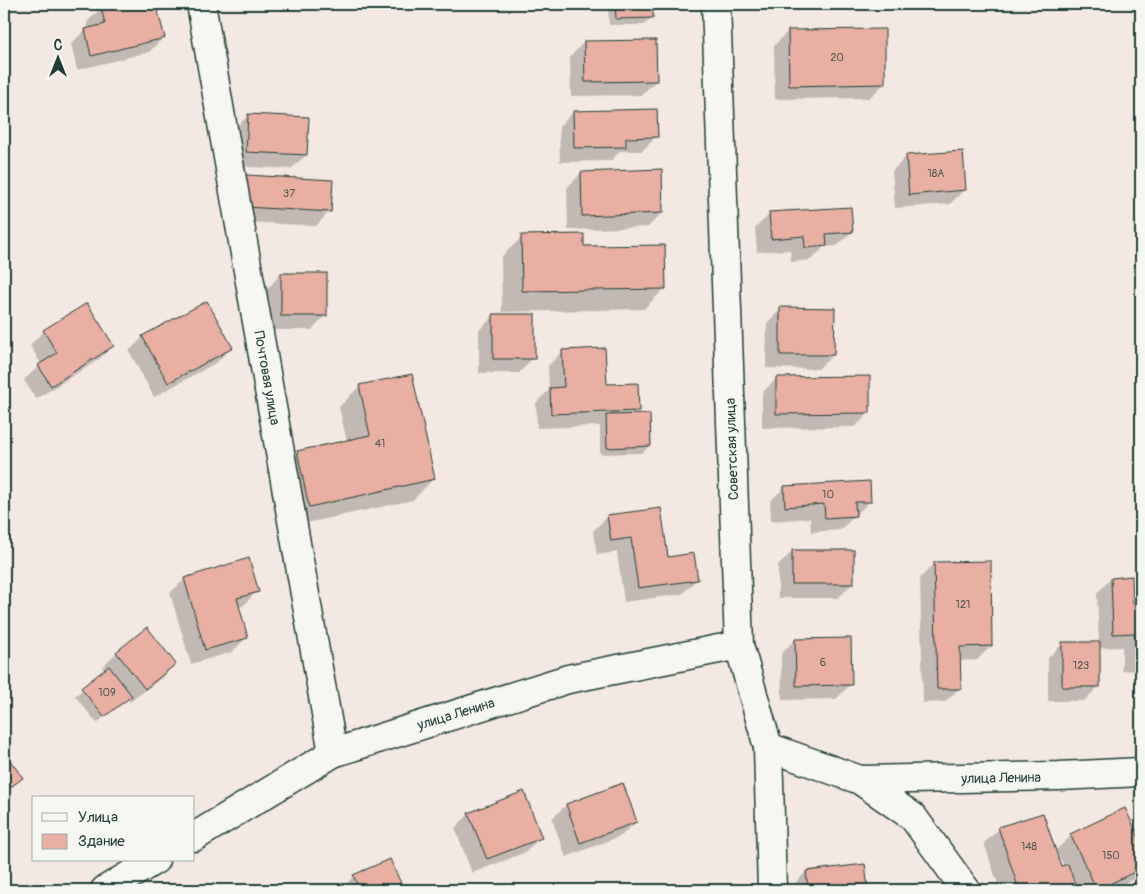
<svg xmlns="http://www.w3.org/2000/svg" width="1145" height="894" font-family="Pangolin,sans-serif">
<style>
.shadow{fill:#0003}
.building{fill:#e8afa2;stroke:#1f3d34}
.lines{fill:none;stroke-linecap:round;stroke-linejoin:round}
.minor-casing{stroke:#1f3d34;stroke-width:31}
.minor{stroke:#f6f6f2;stroke-width:28}
.labels{text-anchor:middle;dominant-baseline:central;stroke-width:4;stroke-linejoin:round;paint-order:stroke}
.number-label{font-size:11px;fill:#515a50}
.street-label{font-size:14px;fill:#1f3d34;stroke:#f6f6f2}
</style>
<rect width="100%" height="100%" fill="#f3e8e2"/>
<filter id="ink" filterUnits="userSpaceOnUse"><feTurbulence type="fractalNoise" baseFrequency=".02" numOctaves="2"/><feDisplacementMap in="SourceGraphic" scale="10" xChannelSelector="R" yChannelSelector="G"/><feConvolveMatrix kernelMatrix="1 2 1 2 8 2 1 2 1" color-interpolation-filters="sRGB"/></filter>
<g filter="url(#ink)">
<!-- shadow -->
<g class="shadow">
<polygon points="118,4 155,4 163,38 149,52 77,70 71,44 85,30 88,29 87,22 101,8"/>
<polygon points="608,4 651,4 652,18 644,25 609,25"/>
<polygon points="743,4 794,4 790,8 743,8"/>
<polygon points="788,31 884,84 869,98 775,99 774,46"/>
<polygon points="584,42 656,81 641,95 571,96 570,57"/>
<polygon points="573,112 657,136 642,151 620,151 611,161 560,162 559,127"/>
<polygon points="249,115 306,155 291,169 233,166 234,129"/>
<polygon points="907,156 964,190 950,204 895,208 892,171"/>
<polygon points="581,173 662,213 648,227 568,230 567,188"/>
<polygon points="247,176 330,211 316,226 231,221 233,191"/>
<polygon points="770,214 852,232 837,246 824,247 811,260 791,262 790,250 757,252 755,228"/>
<polygon points="522,237 582,247 665,288 644,309 502,312 501,257"/>
<polygon points="281,274 326,315 312,330 267,330 267,289"/>
<polygon points="781,309 833,355 818,369 766,368 767,323"/>
<polygon points="494,316 533,358 519,373 479,373 479,330"/>
<polygon points="44,331 113,346 98,360 36,399 24,380 41,364 30,345"/>
<polygon points="143,337 232,347 217,362 154,397 129,351"/>
<polygon points="563,351 638,410 632,416 649,446 642,453 600,454 600,426 537,428 536,403 549,390 548,366"/>
<polygon points="776,379 869,413 855,427 762,428 762,393"/>
<polygon points="360,386 433,479 413,500 288,527 277,473 298,453 347,442 339,407"/>
<polygon points="785,487 870,501 840,530 811,532 810,518 771,521 770,501"/>
<polygon points="608,516 667,558 697,579 682,594 624,602 617,552 597,555 593,531"/>
<polygon points="793,551 853,583 838,598 778,598 778,565"/>
<polygon points="934,564 991,646 977,660 959,661 960,688 945,702 923,703 920,578"/>
<polygon points="185,579 257,591 243,606 238,607 247,637 232,652 191,664 170,593"/>
<polygon points="1111,579 1132,606 1141,605 1141,670 1122,671 1122,647 1098,648 1098,687 1084,701 1048,701 1048,658 1063,643 1099,643 1097,593"/>
<polygon points="795,640 851,684 836,699 782,700 781,654"/>
<polygon points="117,652 175,664 160,679 130,702 127,698 97,723 75,696 105,671 102,667"/>
<polygon points="4,754 21,778 4,795"/>
<polygon points="566,805 636,822 621,836 566,857 552,819"/>
<polygon points="1124,810 1141,845 1141,873 1136,878 1110,890 1000,890 984,843 999,829 1060,868 1064,866 1056,850 1071,836"/>
<polygon points="469,814 540,837 526,852 472,873 455,828"/>
<polygon points="389,860 403,890 340,890 354,876"/>
<polygon points="864,866 866,890 792,890 792,886 806,872"/>
</g>
<!-- building -->
<g class="building">
<polygon points="112,4 156,4 165,38 91,56 85,29 105,24 101,7"/>
<polygon points="615,4 653,4 653,18 616,19"/>
<polygon points="885,29 885,84 789,86 788,30"/>
<polygon points="656,40 657,81 585,82 584,41"/>
<polygon points="657,109 658,137 626,138 626,147 574,148 573,111"/>
<polygon points="248,114 309,117 307,155 246,152"/>
<polygon points="963,151 966,190 909,195 906,155"/>
<polygon points="662,169 663,213 582,216 581,172"/>
<polygon points="246,175 333,180 331,212 245,207"/>
<polygon points="851,207 853,232 826,234 827,246 805,248 804,236 771,239 769,212"/>
<polygon points="584,234 584,246 665,245 666,289 522,291 521,235"/>
<rect x="281" y="273" width="46" height="43"/>
<polygon points="207,301 233,348 168,383 142,336"/>
<polygon points="87,303 114,346 51,386 38,365 57,353 43,330"/>
<polygon points="780,307 835,308 834,355 780,355"/>
<rect x="493" y="314" width="42" height="45"/>
<polygon points="605,348 607,384 638,383 639,411 551,414 550,388 564,387 562,350"/>
<polygon points="412,374 435,479 309,507 297,451 370,435 359,385"/>
<polygon points="870,376 870,413 776,414 776,377"/>
<polygon points="650,414 651,446 607,448 606,415"/>
<polygon points="870,481 871,502 855,502 856,516 825,518 824,504 785,507 784,486"/>
<polygon points="661,508 668,557 694,553 698,580 638,588 631,538 611,541 607,515"/>
<rect x="792" y="550" width="62" height="34"/>
<polygon points="249,558 259,592 237,598 248,638 205,650 184,578"/>
<polygon points="991,561 992,646 960,647 961,689 937,689 934,562"/>
<polygon points="1132,576 1133,604 1141,604 1141,657 1136,657 1135,633 1113,634 1111,578"/>
<polygon points="147,627 176,664 145,689 116,652"/>
<polygon points="851,638 852,685 796,686 795,639"/>
<rect x="1062" y="642" width="38" height="45"/>
<polygon points="109,666 132,696 104,717 81,688"/>
<polygon points="4,752 23,778 4,792"/>
<polygon points="623,783 637,822 580,843 566,804"/>
<polygon points="524,791 542,838 487,859 468,813"/>
<polygon points="1125,808 1141,842 1141,869 1097,890 1070,834"/>
<polygon points="1043,813 1061,866 1068,864 1077,890 1019,890 998,827"/>
<polygon points="390,859 404,890 360,890 353,875"/>
<polygon points="865,864 868,890 808,890 806,871"/>
</g>
<g class="lines">
<defs>
<g id="minor">
<polyline points="201,4 333,753"/>
<polyline points="716,4 739,645 768,747 772,890"/>
<polyline points="768,747 860,780 913,817 966,890"/>
<polyline points="860,780 1059,776 1141,772"/>
<polyline points="194,837 333,753 568,679 739,645"/>
<polyline points="105,890 155,860"/>
</g>
</defs>
<!-- minor casing -->
<use href="#minor" class="minor-casing"/>
<!-- minor -->
<use href="#minor" class="minor"/>
</g>
</g>
<g class="labels">
<!-- number labels -->
<g class="number-label">
<text x="837" y="57">20</text>
<text x="936" y="173">18А</text>
<text x="289" y="193">37</text>
<text x="380" y="443">41</text>
<text x="828" y="494">10</text>
<text x="963" y="604">121</text>
<text x="823" y="662">6</text>
<text x="1081" y="665">123</text>
<text x="107" y="692">109</text>
<text x="1029" y="846">148</text>
<text x="1111" y="855">150</text>
</g>
<!-- street labels -->
<g class="street-label">
<text transform="translate(267 378) rotate(80)">Почтовая улица</text>
<text transform="translate(732 449) rotate(-92)">Советская улица</text>
<text transform="translate(456 714) rotate(-17)">улица Ленина</text>
<text transform="translate(1001 778) rotate(-1)">улица Ленина</text>
</g>
</g>
<!-- margin -->
<rect width="1145" height="894" fill="none" stroke="#f6f6f2" stroke-width="20"/>
<rect x="10" y="10" width="1125" height="874" fill="none" stroke="#1f3d34" stroke-width="2" filter="url(#ink)"/>
<!-- legend -->
<rect x="32" y="796" width="162" height="65" fill="#f6f6f2" stroke="#a0aca6"/>
<rect x="42" y="813" width="25" height="8" fill="#f6f6f2" stroke="#a0aca6"/>
<text x="78" y="822" font-size="15" fill="#1f3d34">Улица</text>
<rect x="42" y="834" width="25" height="15" fill="#e8afa2" stroke="#a0aca6"/>
<text x="78" y="846" font-size="15" fill="#1f3d34">Здание</text>
<!-- north arrow -->
<g transform="translate(58 58)" stroke="#f6f6f2" stroke-width="4" paint-order="stroke">
<path d="M0-4L9 19L0 12L-9 19Z" fill="#1f3d34"/>
<text y="-8" font-size="14" font-weight="bold" text-anchor="middle" fill="#1f3d34">С</text>
</g>
</svg>
